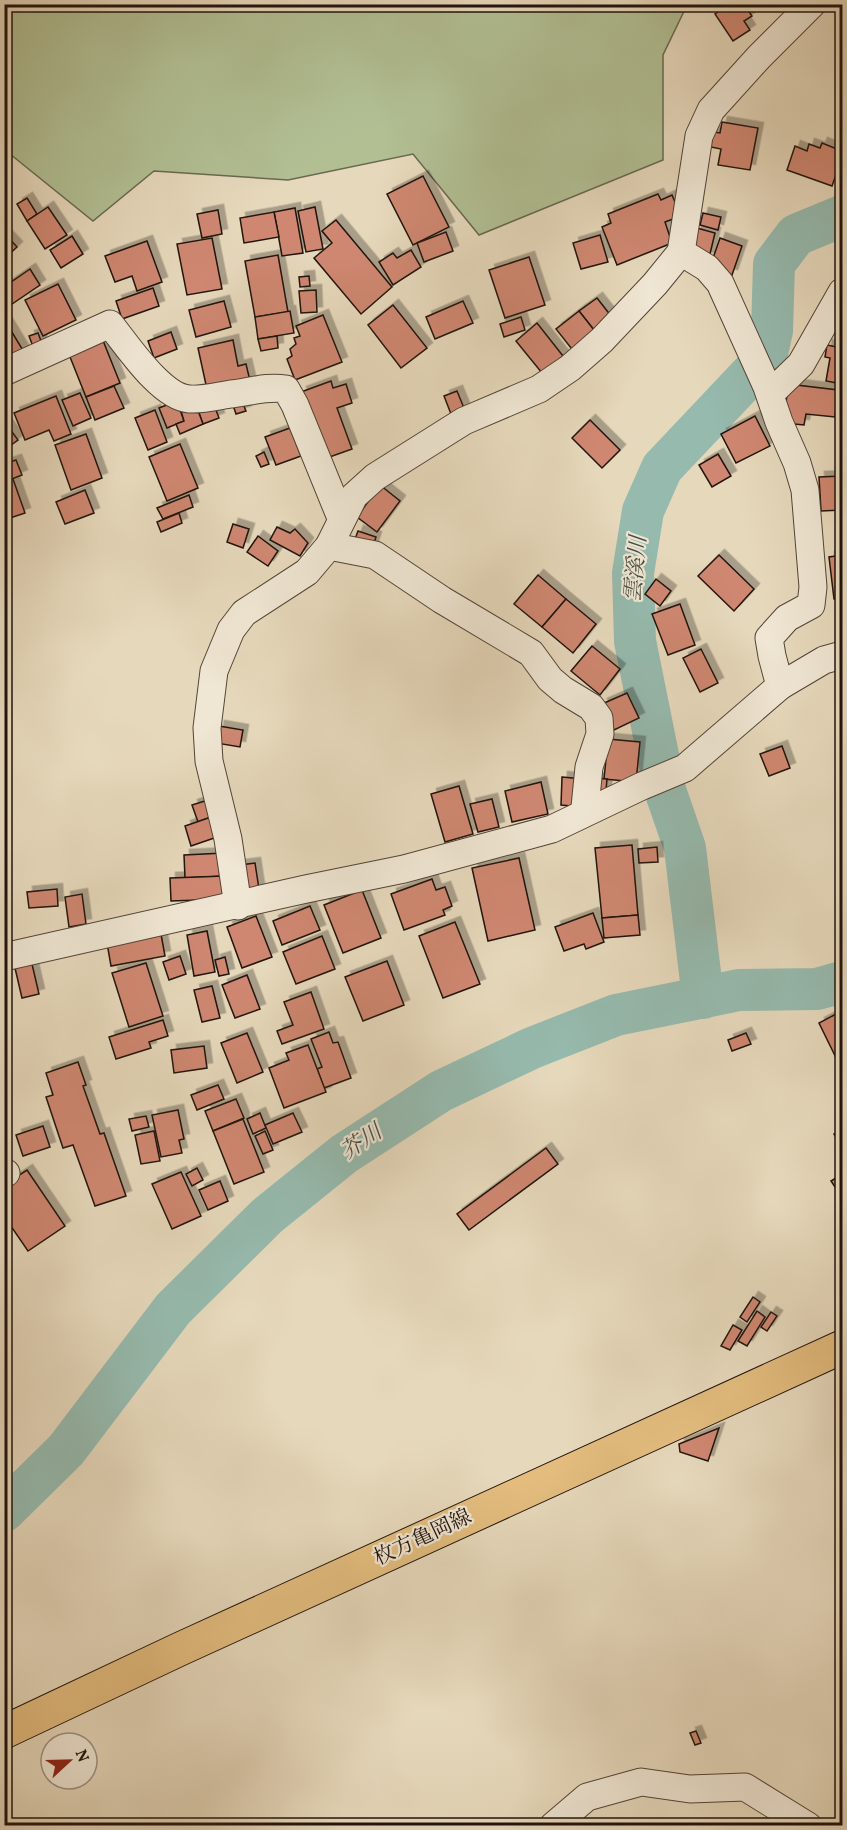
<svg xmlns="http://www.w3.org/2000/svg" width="847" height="1830" font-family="Vollkorn,'Noto Serif JP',serif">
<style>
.green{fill:#b1bf93;stroke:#686950;stroke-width:1.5}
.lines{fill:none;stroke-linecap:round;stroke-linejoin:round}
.river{stroke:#96baae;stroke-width:42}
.building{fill:#cf8771;stroke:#20130d;stroke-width:1.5;filter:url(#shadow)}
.minor-casing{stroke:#524438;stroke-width:29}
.major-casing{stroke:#20130d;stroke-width:35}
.minor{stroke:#efe6d3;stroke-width:27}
.major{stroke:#e3bc7e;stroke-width:33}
.labels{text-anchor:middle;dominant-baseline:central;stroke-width:4.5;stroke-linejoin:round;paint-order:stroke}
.street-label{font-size:21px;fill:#20130d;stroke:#efe6d3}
.water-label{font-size:22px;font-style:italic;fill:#494d45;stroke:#efe6d3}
</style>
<defs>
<filter id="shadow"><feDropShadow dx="5.5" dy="-5.5" stdDeviation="0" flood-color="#0004"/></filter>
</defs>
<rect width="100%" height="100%" fill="#e6d8bb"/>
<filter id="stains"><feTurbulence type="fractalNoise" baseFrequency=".00333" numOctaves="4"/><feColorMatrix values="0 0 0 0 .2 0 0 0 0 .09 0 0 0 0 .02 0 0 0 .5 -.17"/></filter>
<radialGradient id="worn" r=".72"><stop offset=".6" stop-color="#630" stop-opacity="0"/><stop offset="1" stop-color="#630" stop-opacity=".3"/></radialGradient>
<!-- green -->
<polygon class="green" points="4,5 5,4 687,5 663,55 663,160 479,235 413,154 288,180 154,171 93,221 5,150"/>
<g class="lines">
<!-- river -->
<g class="river">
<polyline points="703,998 685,848 665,790 635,641 633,573 643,511 662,468 766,358 772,331 774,264 796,235 842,216"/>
<polyline points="4,1511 66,1450 173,1309 267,1216 344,1154 441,1091 532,1048 616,1015 739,990 817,989 842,982"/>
</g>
</g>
<!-- building -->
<g class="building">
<polygon points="730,4 744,4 752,16 744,21 750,30 733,41 715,14"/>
<polygon points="722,122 758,128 750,170 718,165 721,149 706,146 708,131 720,133"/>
<polygon points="822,143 842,151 842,158 832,186 787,170 795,146 807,151 809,144 820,148"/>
<polygon points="423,176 449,227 413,245 387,194"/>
<polygon points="658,194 661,200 672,195 681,216 665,222 672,243 617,265 602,227 611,223 608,214"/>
<polygon points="27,198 37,214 27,221 17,204"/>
<polygon points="48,207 67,235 45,249 27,221"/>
<polygon points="315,207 323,249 306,252 298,211"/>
<polygon points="295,208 303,253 282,256 274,212"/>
<polygon points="218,210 222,234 202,238 197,214"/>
<polygon points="274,212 279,237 244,243 240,218"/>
<polygon points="703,213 721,217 718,230 700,225"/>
<polygon points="336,220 392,287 361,314 314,258 332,243 322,231"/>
<polygon points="697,228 715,233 709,258 691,254"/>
<polygon points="446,232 453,251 424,262 417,243"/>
<polygon points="4,233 17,247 4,259"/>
<polygon points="600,235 608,262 581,269 573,243"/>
<polygon points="72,236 83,254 61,268 50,250"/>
<polygon points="212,238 222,289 187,295 177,244"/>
<polygon points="720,238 742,246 732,275 710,267"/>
<polygon points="147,241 162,282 137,291 132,276 115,282 105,256"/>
<polygon points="411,250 421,267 393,285 379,262 393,253 397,258"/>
<polygon points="278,255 288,312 255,317 245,261"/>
<polygon points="529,257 545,305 505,318 489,270"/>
<polygon points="30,269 40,285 12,304 4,293 4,287"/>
<polygon points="309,276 310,286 300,287 299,277"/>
<polygon points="58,284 76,320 43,336 25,300"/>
<polygon points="153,288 159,306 122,319 116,301"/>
<polygon points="316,290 317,312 301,313 299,291"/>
<polygon points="597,298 615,321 598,335 579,311"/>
<polygon points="224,301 231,327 196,337 189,310"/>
<polygon points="463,301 473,323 435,339 426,317"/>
<polygon points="393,305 427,348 401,368 368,325"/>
<polygon points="290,311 294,333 258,339 255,317"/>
<polygon points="579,311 598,335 575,353 556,329"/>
<polygon points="323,315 342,362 295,380 287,359 292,356 290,349 296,344 294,338 300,336 296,326"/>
<polygon points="521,317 525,330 504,337 500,324"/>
<polygon points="4,319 24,352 4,363"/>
<polygon points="537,323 563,356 542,373 516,341"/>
<polygon points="171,332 177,349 154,358 148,341"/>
<polygon points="38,333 43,346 34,349 29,336"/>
<polygon points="277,336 278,348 261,351 258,339"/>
<polygon points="102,338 120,383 86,397 68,352"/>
<polygon points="233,340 238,366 246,364 251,385 208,394 198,348"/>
<polygon points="827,345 842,348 842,384 826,381 830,358 825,357"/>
<polygon points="331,381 333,388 346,384 352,403 337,408 352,449 324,459 301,392"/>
<polygon points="788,384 838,390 835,417 806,414 804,425 784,423"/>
<polygon points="114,386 124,408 95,420 86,397"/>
<polygon points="457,391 464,408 451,414 444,396"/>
<polygon points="80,393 91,418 73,426 62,400"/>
<polygon points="56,396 71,434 54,441 49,430 25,440 14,413"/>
<polygon points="241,399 246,411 236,414 232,402"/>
<polygon points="177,401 184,421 167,428 159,408"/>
<polygon points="213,402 219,418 203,424 197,408"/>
<polygon points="196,405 203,424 180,434 176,424 184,421 181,411"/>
<polygon points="155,410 167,442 148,450 135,418"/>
<polygon points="755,416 770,446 736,463 721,434"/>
<polygon points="590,420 620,450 602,468 572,438"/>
<polygon points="4,421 18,440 4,450"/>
<polygon points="290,428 301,456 276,465 265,437"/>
<polygon points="86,434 102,478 71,490 55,445"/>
<polygon points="180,444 198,488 167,501 149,457"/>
<polygon points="264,452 269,464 261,467 256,456"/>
<polygon points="718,454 731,476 712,487 699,465"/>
<polygon points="16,460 22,475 4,482 4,464"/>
<polygon points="842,476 842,510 821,511 819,477"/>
<polygon points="13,479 25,513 7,519 4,511 4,482"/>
<polygon points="380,485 400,501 377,532 357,517"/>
<polygon points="85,490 94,513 65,524 56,502"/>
<polygon points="189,495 193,507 163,519 157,508"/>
<polygon points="179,513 182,523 161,532 157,522"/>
<polygon points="233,524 249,529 243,548 227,542"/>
<polygon points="277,527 290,533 295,529 308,543 300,556 270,540"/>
<polygon points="358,531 376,537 372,549 354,542"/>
<polygon points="258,536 278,551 268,566 247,552"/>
<polygon points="719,555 754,589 734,611 698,576"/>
<polygon points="842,555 842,598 834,599 829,557"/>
<polygon points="538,575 566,599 542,627 514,604"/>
<polygon points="656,579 671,591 660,606 645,594"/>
<polygon points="566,599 596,624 573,653 542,627"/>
<polygon points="680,604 695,645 668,655 652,614"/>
<polygon points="592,646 620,669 600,695 571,671"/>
<polygon points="701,649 718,683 700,692 683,658"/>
<polygon points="627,693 639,718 614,730 602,704"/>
<polygon points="219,726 243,730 240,747 216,743"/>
<polygon points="608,739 640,742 636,782 604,779"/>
<polygon points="782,746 790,768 769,776 760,754"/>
<polygon points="562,777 583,779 581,807 561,805"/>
<polygon points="592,778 607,779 605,802"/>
<polygon points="541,782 548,814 512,822 505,791"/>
<polygon points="459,786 473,834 445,842 431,794"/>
<polygon points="492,799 499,827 478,832 470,804"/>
<polygon points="208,800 214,816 198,822 192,805"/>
<polygon points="214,816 220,836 191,846 185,826"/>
<polygon points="632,845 638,915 602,918 595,848"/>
<polygon points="657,847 658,862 639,863 638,849"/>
<polygon points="224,853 225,876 185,878 184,855"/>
<polygon points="519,858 535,930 488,941 472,868"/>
<polygon points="255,863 259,889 244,891 240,865"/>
<polygon points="225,876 226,899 171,901 170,878"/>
<polygon points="432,879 436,890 445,887 452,906 443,910 445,915 404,930 391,894"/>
<polygon points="57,889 58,906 29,908 27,892"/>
<polygon points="362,890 381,938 343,953 324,905"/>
<polygon points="82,894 86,924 69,927 65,897"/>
<polygon points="310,906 320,930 282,945 273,921"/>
<polygon points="593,913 604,942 586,949 584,944 564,951 555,927"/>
<polygon points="638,915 640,935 604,938 602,918"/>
<polygon points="256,916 272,957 242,968 227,927"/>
<polygon points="455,922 480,984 443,998 419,936"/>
<polygon points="207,931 215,972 194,976 187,935"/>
<polygon points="161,934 165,956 111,966 107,943"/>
<polygon points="322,936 335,969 296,984 283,952"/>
<polygon points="180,956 186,974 169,980 163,962"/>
<polygon points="225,957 229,974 219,976 215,960"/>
<polygon points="387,961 404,1005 363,1021 345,977"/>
<polygon points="146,963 163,1016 129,1027 112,973"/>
<polygon points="32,964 39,994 22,998 15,968"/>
<polygon points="247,975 260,1009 235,1018 222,985"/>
<polygon points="212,986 220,1018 202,1022 194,990"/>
<polygon points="311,992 324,1029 282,1044 277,1031 293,1025 284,1002"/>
<polygon points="836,1014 842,1026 842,1070 819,1023"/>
<polygon points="163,1020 168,1036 149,1042 151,1048 116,1059 109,1037"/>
<polygon points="329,1032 333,1043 338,1042 351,1078 324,1088 317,1069 322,1067 311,1039"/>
<polygon points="247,1033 263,1072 237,1083 221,1043"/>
<polygon points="746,1033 751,1044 732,1051 728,1040"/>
<polygon points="308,1045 326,1092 284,1108 269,1068 289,1060 286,1053"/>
<polygon points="204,1046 207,1068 174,1073 171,1050"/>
<polygon points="78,1062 86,1085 83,1086 100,1134 104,1133 126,1196 95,1206 73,1145 63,1148 46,1097 53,1095 46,1073"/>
<polygon points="218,1085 224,1099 197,1110 191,1095"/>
<polygon points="236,1099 244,1118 213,1131 205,1111"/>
<polygon points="178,1110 184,1139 179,1140 182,1153 161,1157 152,1115"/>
<polygon points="260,1113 266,1128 253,1134 247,1119"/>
<polygon points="293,1113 302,1132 273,1144 265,1125"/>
<polygon points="146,1116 149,1127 132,1131 129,1119"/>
<polygon points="243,1119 264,1172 234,1184 213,1131"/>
<polygon points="43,1126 50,1147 23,1156 16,1135"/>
<polygon points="842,1130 842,1143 840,1144 834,1134"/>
<polygon points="154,1131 160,1161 141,1164 135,1135"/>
<polygon points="265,1131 273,1150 263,1154 255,1136"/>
<polygon points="546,1148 558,1164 469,1230 457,1214"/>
<polygon points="197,1168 203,1180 192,1186 186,1174"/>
<polygon points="27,1170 65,1226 28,1251 4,1216 4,1185"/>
<polygon points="181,1172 201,1216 172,1229 152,1184"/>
<polygon points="842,1174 842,1182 835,1187 831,1181"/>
<polygon points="220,1181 228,1201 208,1210 199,1190"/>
<polygon points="753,1297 760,1302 747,1322 740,1317"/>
<polygon points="757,1311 765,1317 747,1346 738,1341"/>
<polygon points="771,1312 777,1316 767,1331 761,1327"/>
<polygon points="733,1325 742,1330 730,1350 721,1346"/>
<polygon points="719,1428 708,1461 680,1452 679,1444"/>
<polygon points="696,1731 701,1743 695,1745 690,1733"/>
</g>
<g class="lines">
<defs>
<g id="minor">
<polyline points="681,252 707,268 720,283 767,387 779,422 797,463 805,490 813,587 811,605 787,618 769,638 772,656 780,686"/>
<path d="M4,372l106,-48c17,21 51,73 79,75 13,1 29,-3 42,-5 19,-2 35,-8 55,-5l9,16 46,113"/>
<polyline points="770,394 801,364 842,292"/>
<polyline points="329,546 375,555 442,600 531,653 550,679 563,690 591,707 599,718 600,734 589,767 585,807 586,812"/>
<polyline points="238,906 228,839 209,761 207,728 214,671 231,630 244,613 307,572 329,546 354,496 375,477 464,421 539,389 570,368 602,340 655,284 681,252 699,136 711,110 759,57 812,4"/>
<polyline points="4,957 306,889 404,869 552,829 642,786 685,768 780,686 824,660 842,655"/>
<polyline points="4,1174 6,1173"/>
<polyline points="553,1826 587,1797 641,1782 690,1789 745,1787 808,1826"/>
</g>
<polyline id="major" points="4,1732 180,1649 842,1347"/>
</defs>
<!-- minor casing -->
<use href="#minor" class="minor-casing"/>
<!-- major casing -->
<use href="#major" class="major-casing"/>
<!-- minor -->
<use href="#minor" class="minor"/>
<!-- major -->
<use href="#major" class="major"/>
</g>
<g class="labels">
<!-- street labels -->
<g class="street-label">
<text transform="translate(423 1538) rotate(-25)">枚方亀岡線</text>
</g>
<!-- water labels -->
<g class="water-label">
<text transform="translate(637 569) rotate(-85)">雲溪川</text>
<text transform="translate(362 1143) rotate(-34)">芥川</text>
</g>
</g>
<!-- margin -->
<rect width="847" height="1830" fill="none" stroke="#e6d8bb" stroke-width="24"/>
<rect x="6" y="6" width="835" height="1818" fill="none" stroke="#20130d" stroke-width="3"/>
<rect x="12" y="12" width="823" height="1806" fill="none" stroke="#20130d" stroke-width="1.5"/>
<!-- north arrow -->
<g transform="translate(69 1761) rotate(68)"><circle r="28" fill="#efe6d3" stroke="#9c9284" stroke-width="1.5"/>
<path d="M0-4.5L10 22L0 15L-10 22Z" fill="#8f2418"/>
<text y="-9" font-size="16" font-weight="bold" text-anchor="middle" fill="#20130d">N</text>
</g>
<rect width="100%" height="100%" filter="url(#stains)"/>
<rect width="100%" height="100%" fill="url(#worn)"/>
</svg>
